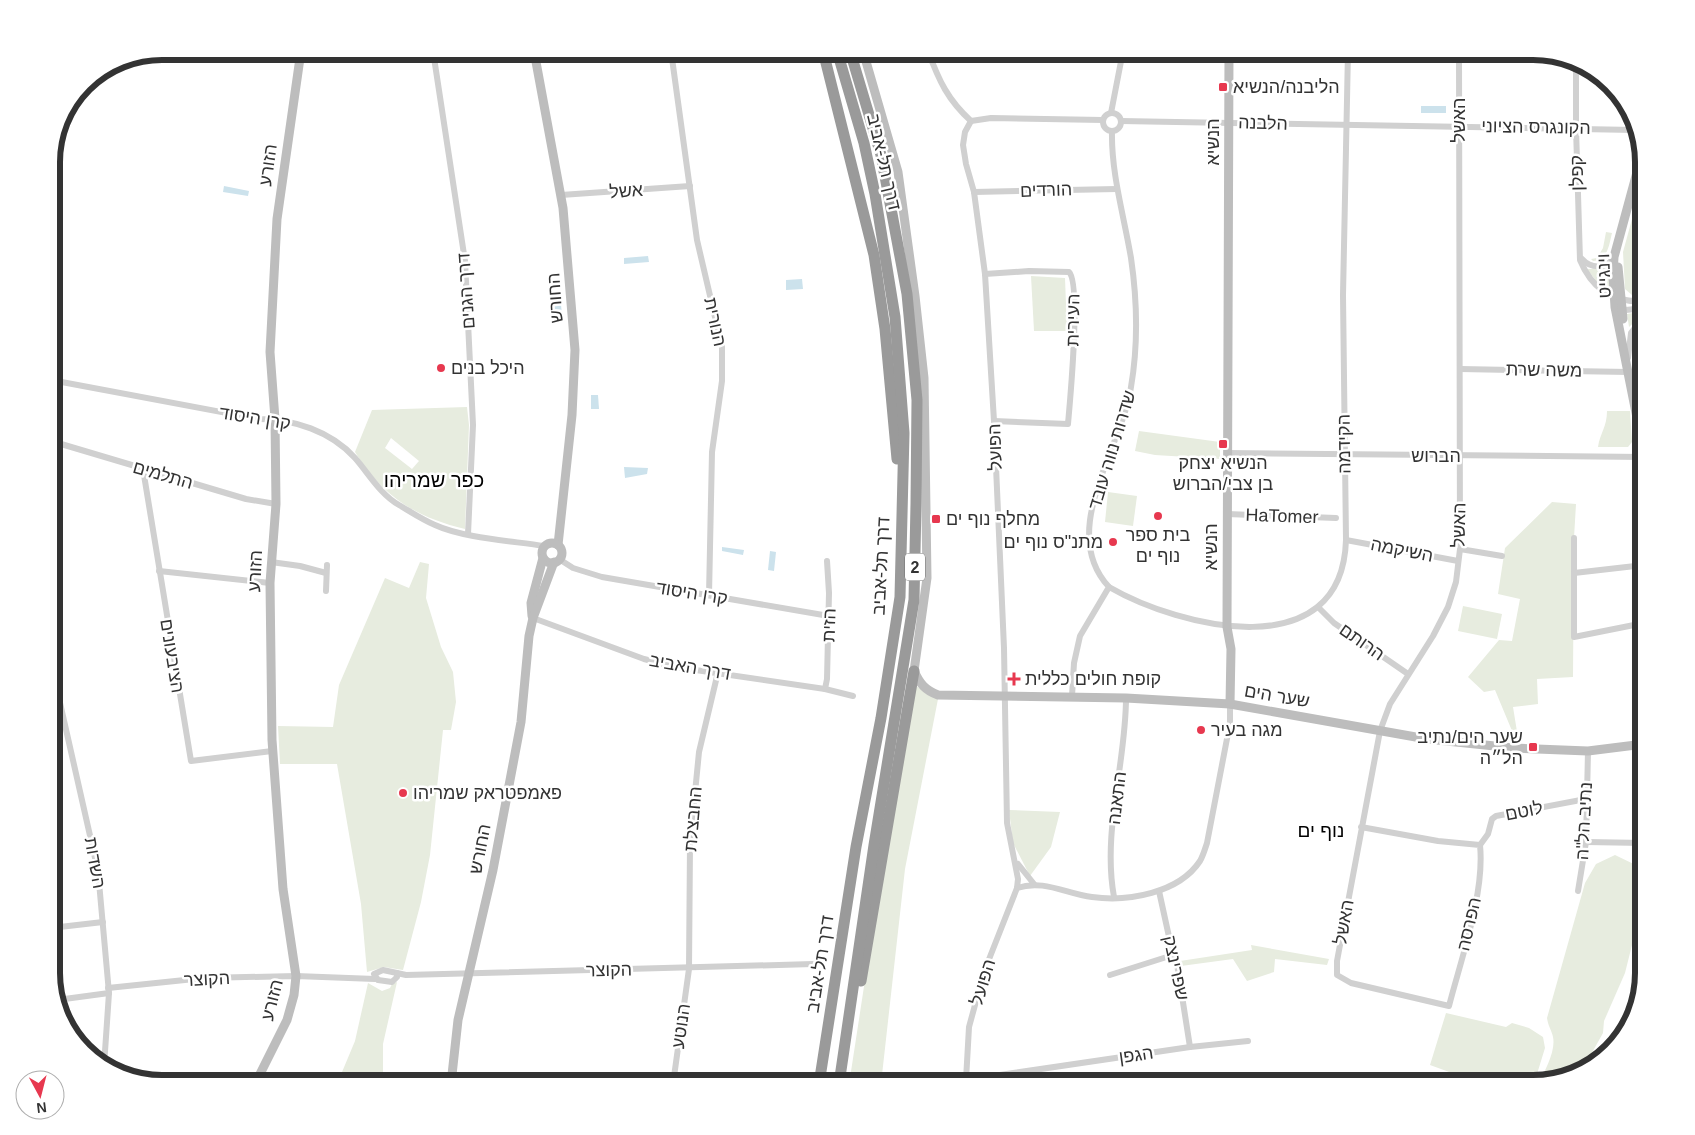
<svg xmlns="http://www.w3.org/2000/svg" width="1695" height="1135" font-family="Arial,'Noto Sans Hebrew',sans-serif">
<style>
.green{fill:#e7ecdf;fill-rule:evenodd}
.water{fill:#cce2ec}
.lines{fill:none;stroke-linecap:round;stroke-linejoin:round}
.street{stroke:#d0d0d0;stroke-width:6}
.secondary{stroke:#bdbdbd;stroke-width:9}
.highway{stroke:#9a9a9a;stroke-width:11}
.poi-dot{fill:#e7384f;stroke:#fff;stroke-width:2}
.labels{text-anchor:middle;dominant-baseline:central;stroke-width:5;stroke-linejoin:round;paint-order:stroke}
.shield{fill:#fff;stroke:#707070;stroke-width:1}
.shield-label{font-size:16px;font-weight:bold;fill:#333}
.poi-label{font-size:18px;fill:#333;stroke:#fff;text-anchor:start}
.street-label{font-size:18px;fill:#333;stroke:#fff}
.neighbourhood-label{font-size:19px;fill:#000;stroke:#fff}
.quarter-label{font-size:20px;fill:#000;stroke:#fff}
.rim{fill:none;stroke:#333;stroke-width:6}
</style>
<rect width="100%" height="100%" fill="#fff"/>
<!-- green -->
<g class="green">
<polygon points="1644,175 1644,295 1632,295 1625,289 1623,252"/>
<path d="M1606,232l6,1c-3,12 -4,27 -19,28l-2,-2 6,-1 6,-10z"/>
<polygon points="1609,266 1610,289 1609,289 1597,282 1587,269 1598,269"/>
<polygon points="1031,276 1065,278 1067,331 1034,331"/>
<polygon points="1644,311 1644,313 1629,327 1627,314"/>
<path d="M467,407l2,18 -4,104c-50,-12 -83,-33 -110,-77l17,-42zM391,438l28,23 -7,8 -27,-21z"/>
<path d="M1607,411h23l2,31 -4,5h-30c2,-14 9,-20 9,-36z"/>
<polygon points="1139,431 1220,442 1220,459 1155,455 1135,451"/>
<polygon points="1108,492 1137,496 1133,526 1105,522"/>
<polygon points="1552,502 1576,504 1574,538 1573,677 1537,679 1538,704 1513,707 1520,750 1495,690 1484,692 1468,677 1499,640 1512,641 1520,599 1498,594 1505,548"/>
<polygon points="420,562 429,564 426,598 441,647 453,672 456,702 451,730 443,730 430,855 421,902 403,970 384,967 367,972 361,904 337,764 280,764 278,726 333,727 339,685 385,578 409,588"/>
<polygon points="1463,606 1502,614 1497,639 1458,631"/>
<polygon points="916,686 938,699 905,869 881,1084 878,1084 850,1078 882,869"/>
<polygon points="1009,810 1060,812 1051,847 1030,876 1013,843"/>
<path d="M1615,855l29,14v63l-10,5 -9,36 -21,48 -1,12 -14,25v9l-6,5 -44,11c6,-13 17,-32 14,-46 -1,-6 -5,-11 -6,-19l38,-135 11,-19z"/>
<polygon points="1251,945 1329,959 1327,965 1275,959 1274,972 1247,981 1233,959 1181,966 1180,961 1252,950"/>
<polygon points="397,982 383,1044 383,1084 337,1084 355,1041 368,983 382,991 390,988 392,984"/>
<polygon points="1446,1013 1506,1027 1512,1023 1529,1028 1543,1037 1545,1048 1537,1074 1524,1084 1482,1084 1430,1065"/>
<polygon points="1629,1023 1625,1035 1604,1053"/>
</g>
<!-- water -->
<g class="water">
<rect x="1421" y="106" width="25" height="7"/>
<polygon points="224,186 249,191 248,196 223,192"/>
<polygon points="648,256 649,262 624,264 624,258"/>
<polygon points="802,279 803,289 786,290 786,280"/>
<polygon points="554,304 561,304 562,318 555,319"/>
<polygon points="591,395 598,395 599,409 591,409"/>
<polygon points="624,467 648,468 647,474 625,478"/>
<polygon points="722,547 744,550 743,555 722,551"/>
<polygon points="770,551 776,552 774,571 768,570"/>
</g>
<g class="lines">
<!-- street -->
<g class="street">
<polyline points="433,51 465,261 473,425 468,534"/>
<polyline points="671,51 697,240 722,347 722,381 712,452 709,595"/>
<path d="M928,51c11,30 20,49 43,70"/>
<path d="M1576,64v64l4,132c12,29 32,43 64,41"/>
<polyline points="1111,113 1123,51"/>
<circle cx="1112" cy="122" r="9"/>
<polyline points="971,121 965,132 963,145 966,164 974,192 985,274 994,421 1004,648 1007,823 1018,879 1017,888 984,972 969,1027 966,1080 1190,1047 1248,1041"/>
<polyline points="971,121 991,118 1103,120"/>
<polyline points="1121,121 1635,130"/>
<polyline points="974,192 1117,189"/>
<polyline points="561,195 690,186"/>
<polyline points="51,198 69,105"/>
<path d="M1582,259c8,9 24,11 31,-1"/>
<path d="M985,274l44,-3 40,1c12,11 1,130 -1,152l-74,-3"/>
<polyline points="1622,308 1626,310 1644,308"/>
<polyline points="1628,358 1631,333 1644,317"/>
<polyline points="1460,369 1629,372"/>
<path d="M51,380l208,39c34,0 72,12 96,39 14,16 25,36 44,47 12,7 24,15 36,20 28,13 78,16 109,21"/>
<polyline points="51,441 246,499 276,504"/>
<polyline points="1227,453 1644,457"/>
<polyline points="143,469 191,761 272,751"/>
<polyline points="1227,514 1336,518"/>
<polyline points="1574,538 1574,637 1644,623"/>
<polyline points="1346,540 1458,561"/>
<polyline points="1460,549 1502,556"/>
<polyline points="559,559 573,568 602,577 829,616"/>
<polyline points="271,562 300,566 326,573"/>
<polyline points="159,571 270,583"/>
<polyline points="1574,573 1644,565"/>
<path d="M1109,587c71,41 233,81 237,-47l-3,-245 5,-244"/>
<polyline points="326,591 327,565"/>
<polyline points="1318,607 1334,623 1408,674"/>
<polyline points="533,618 644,659 675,667 825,689 853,696"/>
<polyline points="51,663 98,871 109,993 104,1066"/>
<polyline points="825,689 827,679 829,593 827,561"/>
<path d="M1072,696l2,-33 6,-27 29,-49c-52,-56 13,-139 22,-200 7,-41 6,-88 0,-129 -7,-42 -20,-85 -19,-127"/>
<path d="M1361,827l77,14 42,4c5,48 -19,114 -31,161l-98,-23 -14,-8v-14l43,-230 10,-27 43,-68 15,-29 8,-25 4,-33 -1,-498"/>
<polyline points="1586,842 1644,843"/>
<polyline points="1480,845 1488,834 1492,819 1496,816 1586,799"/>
<polyline points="1018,864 1034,884"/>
<path d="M1017,888c27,-9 49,6 75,9 36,5 87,-4 108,-36 3,-5 5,-12 7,-18l23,-120v-19"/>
<polyline points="1159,891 1173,955 1177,964 1190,1047"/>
<polyline points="1578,891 1586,842 1588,751"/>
<path d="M1114,897c-12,-66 12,-133 12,-199"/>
<polyline points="51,928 103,922"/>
<polygon points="383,970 397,973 397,977 392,982 378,980 374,974"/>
<polyline points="397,973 406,975 813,964"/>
<polyline points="1110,975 1173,955"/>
<polyline points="108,988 204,978 296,976 375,979"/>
<polyline points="57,1000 109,993"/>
<polyline points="673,1084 689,969 690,844 699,752 718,672"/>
</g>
<!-- secondary -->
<g class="secondary">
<polyline points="534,51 563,208 575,350 572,415 558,545"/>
<path d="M863,51l35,121 17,124 9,82 3,200 -13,93c6,13 11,19 24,24l188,3 104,6 197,35 87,9 74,3 56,-7"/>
<polyline points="1229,51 1227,627 1231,649 1230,704"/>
<polyline points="1642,154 1614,257 1613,275 1615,307 1644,453"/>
<polyline points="1618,267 1623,319"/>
<circle cx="552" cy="553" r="10"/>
<polyline points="532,616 531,603 543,558"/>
<polyline points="255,1084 287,1020 294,995 296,976 283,889 272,740 270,583 276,504 275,419 270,352 277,219 301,51"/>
<polyline points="451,1084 458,1020 493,870 521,722 529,636 533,618 554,562"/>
</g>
<!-- highway -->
<g class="highway">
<polyline points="823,51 874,255 885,329 897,459"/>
<polyline points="861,981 914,671"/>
<polyline points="819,1084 856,847 881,718 900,597 904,433 895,317 875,194 864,143 837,51"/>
<polyline points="839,1084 874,845 914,600 916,504 917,400 907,294 881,155 850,51"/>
</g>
</g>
<!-- markers -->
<g class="poi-dot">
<rect x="1218" y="82" width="10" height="10" rx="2.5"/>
<circle cx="441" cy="368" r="5"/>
<rect x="1218" y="439" width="10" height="10" rx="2.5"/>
<circle cx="1158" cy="516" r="5"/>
<rect x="931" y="514" width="10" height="10" rx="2.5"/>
<circle cx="1113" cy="542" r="5"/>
<path d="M1011.5 671.5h5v5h5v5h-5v5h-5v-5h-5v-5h5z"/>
<circle cx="1201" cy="730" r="5"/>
<rect x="1528" y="742" width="10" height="10" rx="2.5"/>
<circle cx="403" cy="793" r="5"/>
</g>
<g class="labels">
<!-- shield labels -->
<rect class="shield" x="905" y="553.5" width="20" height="27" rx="4"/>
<g class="shield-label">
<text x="915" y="567">2</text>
</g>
<!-- poi labels -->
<g class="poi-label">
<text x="1233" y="87">הליבנה/הנשיא</text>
<text x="451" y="368">היכל בנים</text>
<text x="1223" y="463" text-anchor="middle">הנשיא יצחק<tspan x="1223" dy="21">בן צבי/הברוש</tspan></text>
<text x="946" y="519">מחלף נוף ים</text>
<text x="1158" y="535" text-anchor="middle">בית ספר<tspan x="1158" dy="21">נוף ים</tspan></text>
<text x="1103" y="542" text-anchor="end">מתנ"ס נוף ים</text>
<text x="1025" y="679">קופת חולים כללית</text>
<text x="1211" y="730">מגה בעיר</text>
<text x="1523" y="737" text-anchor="end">שער הים/נתיב<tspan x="1523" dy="21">הל״ה</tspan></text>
<text x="413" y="793">פאמפטראק שמריהו</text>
</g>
<!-- street labels -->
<g class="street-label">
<text transform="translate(1459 120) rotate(-90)">האשל</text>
<text transform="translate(1263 123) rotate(2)">הלבנה</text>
<text transform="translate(1536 127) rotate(1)">הקונגרס הציוני</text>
<text transform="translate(1213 142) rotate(-90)">הנשיא</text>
<text transform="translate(884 162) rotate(77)">דרך תל-אביב</text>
<text transform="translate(268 165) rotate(-82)">הזורע</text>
<text transform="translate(1577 173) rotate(-91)">קפלן</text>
<text transform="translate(1046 190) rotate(-2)">הורדים</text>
<text transform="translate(626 191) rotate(-4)">אשל</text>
<text transform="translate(1604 276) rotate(-92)">וינגייט</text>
<text transform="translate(466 291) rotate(-94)">דרך הגנים</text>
<text transform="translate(555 298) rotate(-94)">החורש</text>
<text transform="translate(1073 320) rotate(-89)">העירית</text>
<text transform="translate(715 322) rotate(78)">הנורית</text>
<text transform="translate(1544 370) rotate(1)">משה שרת</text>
<text transform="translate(255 418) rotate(9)">קרן היסוד</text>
<text transform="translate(1344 444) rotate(-91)">הקידמה</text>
<text transform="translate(995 447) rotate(-92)">הפועל</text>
<text transform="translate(1112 450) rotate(-73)">שדרות נווה עובד</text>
<text x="1436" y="456">הברוש</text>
<text transform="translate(163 475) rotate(16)">התלמים</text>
<text transform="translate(1282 516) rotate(2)">HaTomer</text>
<text transform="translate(1459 525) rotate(-89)">האשל</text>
<text transform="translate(1211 547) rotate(-90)">הנשיא</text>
<text transform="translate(1402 550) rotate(11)">השיקמה</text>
<text transform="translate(881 566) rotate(-87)">דרך תל-אביב</text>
<text transform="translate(255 571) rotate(-87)">הזורע</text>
<text transform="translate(692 593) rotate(9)">קרן היסוד</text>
<text transform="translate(829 625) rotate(-88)">הזית</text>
<text transform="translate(1362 642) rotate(35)">הרותם</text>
<text transform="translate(172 656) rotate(81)">הציבעונים</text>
<text transform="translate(690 667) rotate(10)">דרך האביב</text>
<text transform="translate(1277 696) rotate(10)">שער הים</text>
<text transform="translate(1117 798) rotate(-83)">התאנה</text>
<text transform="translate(1524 811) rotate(-11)">לוטם</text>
<text transform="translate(693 819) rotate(-85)">החבצלת</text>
<text transform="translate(1584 821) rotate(-87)">נתיב הל"ה</text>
<text transform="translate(480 849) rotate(-79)">החורש</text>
<text transform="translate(95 863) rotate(80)">השדות</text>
<text transform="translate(1344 922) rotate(-80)">האשל</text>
<text transform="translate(1469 924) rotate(-77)">הפרסה</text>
<text transform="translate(820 964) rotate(-81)">דרך תל-אביב</text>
<text transform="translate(1176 968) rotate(78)">שפרינצק</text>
<text transform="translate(609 970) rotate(-1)">הקוצר</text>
<text transform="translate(207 979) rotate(-3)">הקוצר</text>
<text transform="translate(983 982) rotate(-73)">הפועל</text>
<text transform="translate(272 1000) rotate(-76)">הזורע</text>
<text transform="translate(681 1026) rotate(-82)">הנוטע</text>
<text transform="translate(1136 1055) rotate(-8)">הגפן</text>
</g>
<!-- neighbourhood labels -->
<g class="neighbourhood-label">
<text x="1321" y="830">נוף ים</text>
</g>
<!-- quarter labels -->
<g class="quarter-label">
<text x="434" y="480">כפר שמריהו</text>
</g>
</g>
<!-- crop -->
<path d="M0 0H1695V1135H0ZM162 60H1533A102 102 0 0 1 1635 162V973A102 102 0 0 1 1533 1075H162A102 102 0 0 1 60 973V162A102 102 0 0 1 162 60Z" fill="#fff" fill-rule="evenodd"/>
<path class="rim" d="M162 60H1533A102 102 0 0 1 1635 162V973A102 102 0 0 1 1533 1075H162A102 102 0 0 1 60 973V162A102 102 0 0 1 162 60Z"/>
<!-- north arrow -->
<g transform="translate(40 1095) rotate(173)"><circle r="24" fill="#ffffff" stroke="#adadad"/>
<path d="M0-4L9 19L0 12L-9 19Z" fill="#e7384f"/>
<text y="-8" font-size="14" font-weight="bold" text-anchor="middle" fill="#333333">N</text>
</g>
</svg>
